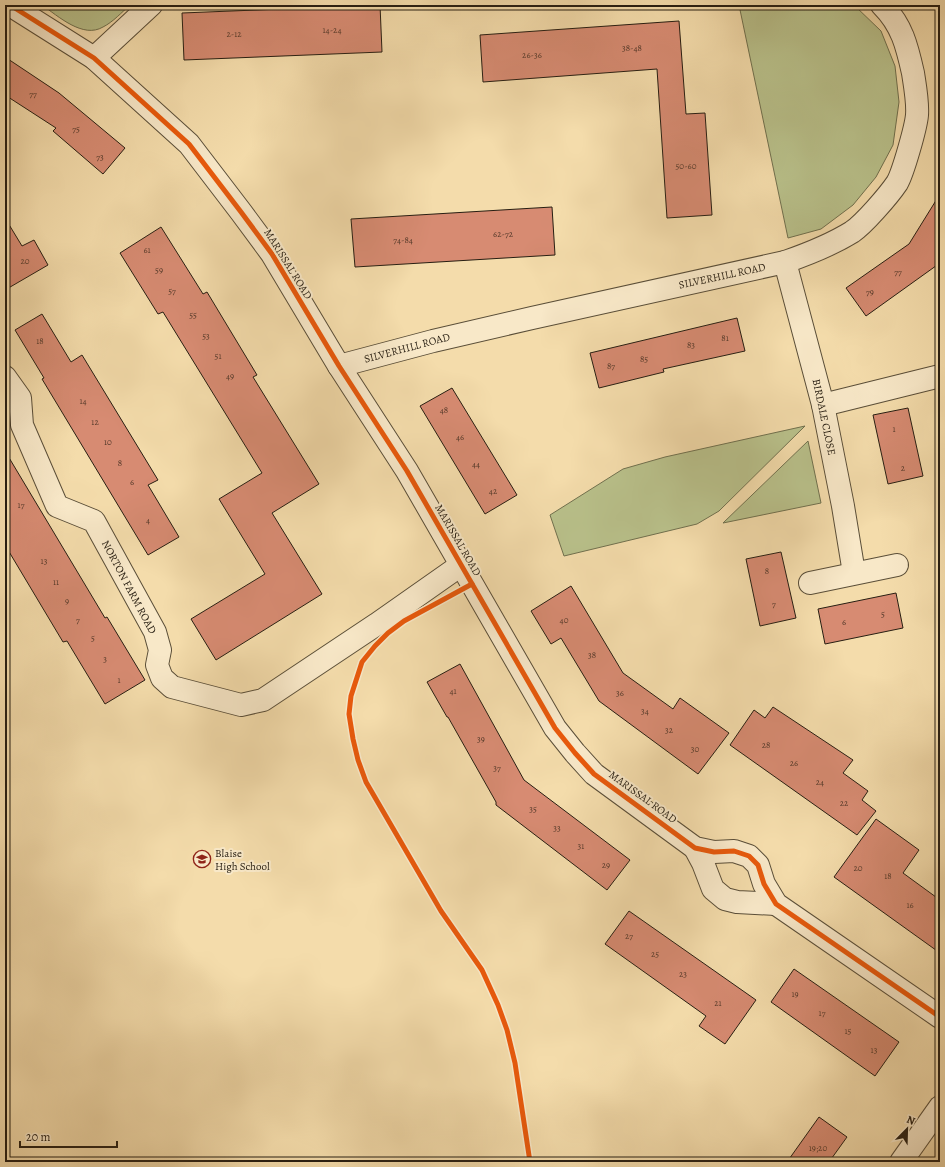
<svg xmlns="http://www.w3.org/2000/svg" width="945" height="1167" font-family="Alegreya,serif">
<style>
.green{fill:#b9c18b;stroke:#70704e}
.building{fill:#d78b72;stroke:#271e12}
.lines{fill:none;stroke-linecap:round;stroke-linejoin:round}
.street-casing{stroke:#5a4e38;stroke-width:24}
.street{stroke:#f8e8c8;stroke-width:22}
.cycleway-casing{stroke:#f8e8c8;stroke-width:8}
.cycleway{stroke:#e8590c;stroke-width:5}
.labels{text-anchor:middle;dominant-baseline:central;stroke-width:4;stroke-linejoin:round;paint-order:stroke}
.number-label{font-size:9px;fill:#53392a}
.street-label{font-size:11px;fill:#271e12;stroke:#f8e8c8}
.poi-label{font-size:11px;fill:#271e12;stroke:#f8e8c8;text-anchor:start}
</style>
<rect width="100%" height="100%" fill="#f4dcab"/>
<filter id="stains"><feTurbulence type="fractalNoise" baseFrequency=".005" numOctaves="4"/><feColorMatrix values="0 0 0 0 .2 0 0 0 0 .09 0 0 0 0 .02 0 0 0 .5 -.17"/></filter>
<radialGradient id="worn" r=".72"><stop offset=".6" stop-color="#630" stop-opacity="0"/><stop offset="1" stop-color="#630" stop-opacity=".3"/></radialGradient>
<!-- green -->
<g class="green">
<path d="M42,5h88c-8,7 -17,17 -27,22 -20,12 -45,-11 -61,-22z"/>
<polygon points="739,5 854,5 881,31 895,66 899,102 893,145 876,177 853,205 821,229 788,238"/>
<polygon points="805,426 719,511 697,524 564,556 550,515 623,469 665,457"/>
<polygon points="808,441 821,503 723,523"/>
</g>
<!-- building -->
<g class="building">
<polygon points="380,5 382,52 184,60 182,13"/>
<polygon points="679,21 686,114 705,113 712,215 667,218 657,69 483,82 480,35"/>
<polygon points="5,57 59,93 125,148 103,174 53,131 56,128 5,95"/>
<polygon points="940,194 940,263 866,316 846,288 909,244"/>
<polygon points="552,207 555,255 355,267 351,219"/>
<polygon points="5,218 22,246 34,240 48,265 5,290"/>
<polygon points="161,227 203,294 207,292 257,375 253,377 319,484 272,513 322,594 216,660 191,619 265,574 219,499 262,473 163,312 158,314 120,253"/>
<polygon points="42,314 71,362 82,355 158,480 148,485 179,537 148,555 42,379 44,378 15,330"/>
<polygon points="737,318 745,351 663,369 664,372 599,388 590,353"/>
<polygon points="452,388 517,495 485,514 420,406"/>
<polygon points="908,408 923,476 888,484 873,415"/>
<polygon points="5,451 105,618 107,617 145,680 105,704 67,641 63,642 5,545"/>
<polygon points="781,552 796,618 760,626 746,559"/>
<polygon points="571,586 623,673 673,709 680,698 729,733 698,774 599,701 561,638 551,644 531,611"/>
<polygon points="896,593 903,628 825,644 818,609"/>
<polygon points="460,664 524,780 630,860 607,890 496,805 496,802 448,717 447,717 427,682"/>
<polygon points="773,707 853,760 843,773 868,791 862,800 876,811 857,835 730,745 754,710 765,718"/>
<polygon points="876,819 919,850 903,873 940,900 940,953 834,877"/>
<polygon points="629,911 756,1000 725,1044 699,1026 706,1016 605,944"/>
<polygon points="794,969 899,1042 875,1076 771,1002"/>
<polygon points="819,1117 847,1137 829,1162 787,1162"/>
</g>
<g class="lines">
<defs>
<g id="street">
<polyline points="10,5 94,58 189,144 241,212 272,254 339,366 407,471 555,728 575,753 594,774 695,848 714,852 734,851 749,856 758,865 764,884 776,904 940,1017"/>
<polyline points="94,58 151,5"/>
<polyline points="785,262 823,405 843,506 854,573"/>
<path d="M339,366l94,-25 99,-23 253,-56c23,-8 46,-17 67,-30 12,-8 37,-37 45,-49 6,-10 19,-56 20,-68 1,-13 -2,-29 -4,-42 -6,-27 -11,-48 -31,-68"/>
<polyline points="5,377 20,398 22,425 57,506 94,521 155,632 160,650 157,665 162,678 172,687 241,705 263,700 377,624 461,565"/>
<polyline points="823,405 940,376"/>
<polyline points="810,583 897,565"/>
<polyline points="695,848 703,863 713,889 725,899 737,902 776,904"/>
<polyline points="901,1162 940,1107"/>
</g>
</defs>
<!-- street casing -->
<use href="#street" class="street-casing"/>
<!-- street -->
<use href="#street" class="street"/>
<defs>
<g id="cycleway">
<polyline points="10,5 94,58 189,144 241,212 272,254 339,366 407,471 555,728 575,753 594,774 695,848 714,852 734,851 749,856 758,865 764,884 776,904 940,1017"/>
<polyline points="472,584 404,621 388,633 375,646 362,662 351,696 349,714 353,739 358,760 366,782 441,911 482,970 498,1005 507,1030 515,1063 530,1162"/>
</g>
</defs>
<!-- cycleway casing -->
<use href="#cycleway" class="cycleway-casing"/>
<!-- cycleway -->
<use href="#cycleway" class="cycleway"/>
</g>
<!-- icons -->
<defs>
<symbol id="school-ring" viewBox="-11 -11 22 22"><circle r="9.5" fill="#f8e8c8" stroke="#8f2418" stroke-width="1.5"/><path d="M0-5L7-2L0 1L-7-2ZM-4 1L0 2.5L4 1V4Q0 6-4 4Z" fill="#8f2418"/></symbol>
</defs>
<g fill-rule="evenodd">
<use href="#school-ring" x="192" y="849" width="20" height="20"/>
</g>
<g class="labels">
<!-- number labels -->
<g class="number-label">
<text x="332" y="30">14-24</text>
<text x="234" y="34">2-12</text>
<text x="632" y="48">38-48</text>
<text x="532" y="55">26-36</text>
<text x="33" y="94">77</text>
<text x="76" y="129">75</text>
<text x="100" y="157">73</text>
<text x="686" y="166">50-60</text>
<text x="503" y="234">62-72</text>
<text x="403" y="240">74-84</text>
<text x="147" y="250">61</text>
<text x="25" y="261">20</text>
<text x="159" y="270">59</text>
<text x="898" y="272">77</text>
<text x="172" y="291">57</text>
<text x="870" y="292">79</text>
<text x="193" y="315">55</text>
<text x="206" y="336">53</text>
<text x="725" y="338">81</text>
<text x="40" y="341">18</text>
<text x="691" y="345">83</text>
<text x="218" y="356">51</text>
<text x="644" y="359">85</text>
<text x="611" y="366">87</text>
<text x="230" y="376">49</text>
<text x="83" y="401">14</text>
<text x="444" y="410">48</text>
<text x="95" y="422">12</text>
<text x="894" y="429">1</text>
<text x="460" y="437">46</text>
<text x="108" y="442">10</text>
<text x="120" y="463">8</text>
<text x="476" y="464">44</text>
<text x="903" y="468">2</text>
<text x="132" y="482">6</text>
<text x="493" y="491">42</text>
<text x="21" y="505">17</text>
<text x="148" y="520">4</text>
<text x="44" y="561">13</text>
<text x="767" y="571">8</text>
<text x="56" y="582">11</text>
<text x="67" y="601">9</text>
<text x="774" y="604">7</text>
<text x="883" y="614">5</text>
<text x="78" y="620">7</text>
<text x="564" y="620">40</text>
<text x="844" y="622">6</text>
<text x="93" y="638">5</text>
<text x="592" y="655">38</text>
<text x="105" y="659">3</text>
<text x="119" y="680">1</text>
<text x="453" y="691">41</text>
<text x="620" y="693">36</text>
<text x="645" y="711">34</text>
<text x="669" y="730">32</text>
<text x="481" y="739">39</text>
<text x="766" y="745">28</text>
<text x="695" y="749">30</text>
<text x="794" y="763">26</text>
<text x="497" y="768">37</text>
<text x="820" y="782">24</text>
<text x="844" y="803">22</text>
<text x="533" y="809">35</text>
<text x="557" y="828">33</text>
<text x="581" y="846">31</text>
<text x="606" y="865">29</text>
<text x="858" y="868">20</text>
<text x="888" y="876">18</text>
<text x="910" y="905">16</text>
<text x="629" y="936">27</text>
<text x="655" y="954">25</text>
<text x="683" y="974">23</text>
<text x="795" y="994">19</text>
<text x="718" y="1003">21</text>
<text x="822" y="1013">17</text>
<text x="848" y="1031">15</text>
<text x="874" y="1050">13</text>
<text x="818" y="1148">19;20</text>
</g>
<!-- street labels -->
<g class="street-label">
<text transform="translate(288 264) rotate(58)">MARISSAL ROAD</text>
<text transform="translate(722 276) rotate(-12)">SILVERHILL ROAD</text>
<text transform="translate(407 348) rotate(-15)">SILVERHILL ROAD</text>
<text transform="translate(824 417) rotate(78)">BIRDALE CLOSE</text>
<text transform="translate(458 540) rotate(60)">MARISSAL ROAD</text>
<text transform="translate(129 587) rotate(62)">NORTON FARM ROAD</text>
<text transform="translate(643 797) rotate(36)">MARISSAL ROAD</text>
</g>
<!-- poi labels -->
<g class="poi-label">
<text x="215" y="853">Blaise<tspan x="215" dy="13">High School</tspan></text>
</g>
</g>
<!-- margin -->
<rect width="945" height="1167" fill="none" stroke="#f4dcab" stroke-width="20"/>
<rect x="6" y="6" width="933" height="1155" fill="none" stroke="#271e12" stroke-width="2"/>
<rect x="10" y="10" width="925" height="1147" fill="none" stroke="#271e12"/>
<!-- north arrow -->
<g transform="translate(907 1129) rotate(23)" stroke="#f8e8c8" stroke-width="3" paint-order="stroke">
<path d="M0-3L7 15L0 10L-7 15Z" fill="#271e12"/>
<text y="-6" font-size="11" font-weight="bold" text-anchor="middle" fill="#271e12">N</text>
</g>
<!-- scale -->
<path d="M20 1141v6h97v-6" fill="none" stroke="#271e12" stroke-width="2"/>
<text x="26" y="1141" font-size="12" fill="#271e12" stroke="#f8e8c8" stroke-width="3" paint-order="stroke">20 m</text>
<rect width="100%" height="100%" filter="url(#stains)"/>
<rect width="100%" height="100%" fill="url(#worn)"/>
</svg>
